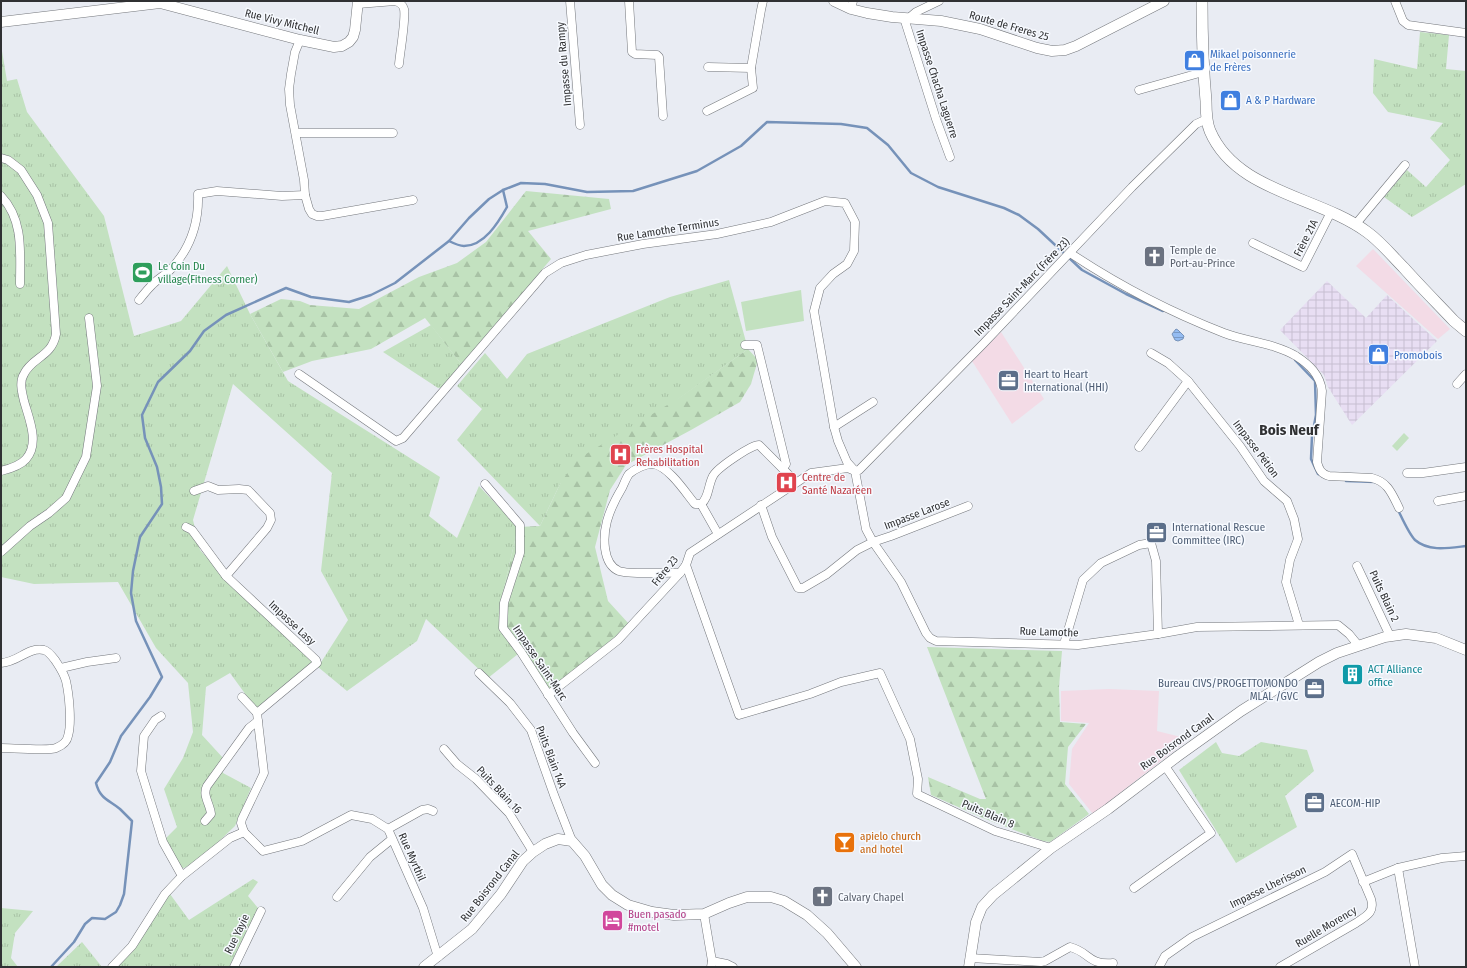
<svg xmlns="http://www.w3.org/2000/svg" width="1467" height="968" font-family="'Fira Sans Condensed',sans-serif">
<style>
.commercial{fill:#f3dbe6}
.industrial{fill:url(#industrial-grid)}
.grass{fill:url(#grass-tufts)}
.forest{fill:url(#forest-firs)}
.green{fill:#c3e1c0}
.water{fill:url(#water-rules);stroke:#7692b9}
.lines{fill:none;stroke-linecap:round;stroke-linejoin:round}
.stream{stroke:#7692b9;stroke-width:2.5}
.minor-casing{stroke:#74777c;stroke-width:9}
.tertiary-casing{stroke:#74777c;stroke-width:11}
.secondary-casing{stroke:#74777c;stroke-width:12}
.minor{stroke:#fff;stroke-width:8}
.tertiary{stroke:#fff;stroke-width:10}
.secondary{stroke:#fff;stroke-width:11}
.labels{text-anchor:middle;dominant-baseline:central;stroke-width:3;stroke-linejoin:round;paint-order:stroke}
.street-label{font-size:11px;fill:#303133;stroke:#f7faff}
.shop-label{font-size:11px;fill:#366cbe;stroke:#f7faff;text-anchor:start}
.worship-label{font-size:11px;fill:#5b616d;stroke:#f7faff;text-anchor:start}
.leisure-label{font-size:11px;fill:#27864d;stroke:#f7faff;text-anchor:start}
.service-label{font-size:11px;fill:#4e5e75;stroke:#f7faff;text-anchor:start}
.health-label{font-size:11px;fill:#be3a42;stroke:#f7faff;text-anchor:start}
.culture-label{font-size:11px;fill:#0d838f;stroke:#f7faff;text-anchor:start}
.food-label{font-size:11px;fill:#c56008;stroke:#f7faff;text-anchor:start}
.hotel-label{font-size:11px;fill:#b23c85;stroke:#f7faff;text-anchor:start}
.district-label{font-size:15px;font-weight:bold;fill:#303133;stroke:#f7faff}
</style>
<defs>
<pattern id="industrial-grid" width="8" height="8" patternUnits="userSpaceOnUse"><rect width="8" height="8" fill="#e8def3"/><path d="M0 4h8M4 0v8" fill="none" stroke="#c7bfd1"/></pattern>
<pattern id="grass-tufts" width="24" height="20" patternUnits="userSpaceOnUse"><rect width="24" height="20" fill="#c3e1c0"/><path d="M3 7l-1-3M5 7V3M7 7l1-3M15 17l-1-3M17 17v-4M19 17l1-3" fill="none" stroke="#a8c2a5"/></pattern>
<pattern id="forest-firs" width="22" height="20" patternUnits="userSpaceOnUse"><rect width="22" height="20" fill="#c3e1c0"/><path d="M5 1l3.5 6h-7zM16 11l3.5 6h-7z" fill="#a8c2a5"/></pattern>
<pattern id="water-rules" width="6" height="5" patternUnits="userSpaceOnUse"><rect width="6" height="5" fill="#94bcf2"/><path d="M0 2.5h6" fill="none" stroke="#7999c5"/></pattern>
</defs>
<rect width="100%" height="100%" fill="#e9ecf3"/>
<!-- commercial -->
<g class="commercial">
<polygon points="1373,249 1450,329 1438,339 1356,266"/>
<polygon points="1001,332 1044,399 1012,424 972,361"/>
<polygon points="1109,689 1159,691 1157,731 1189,739 1093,814 1069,784 1072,749 1089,723 1061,721 1061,691"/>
</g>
<!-- industrial -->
<polygon class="industrial" points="1327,281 1366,318 1387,295 1437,341 1352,425 1328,387 1324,375 1280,330"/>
<!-- grass -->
<g class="grass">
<polygon points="1420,32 1449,35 1446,69 1466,71 1466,184 1412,217 1384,197 1407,170 1426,187 1450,160 1430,138 1443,123 1388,112 1373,93 1374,59 1417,69"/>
<polygon points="1,45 7,81 17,79 27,112 104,216 134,336 181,321 227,266 250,314 288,381 440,477 429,516 457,538 479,486 518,527 500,605 518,654 488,678 426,619 417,641 347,691 318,667 348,620 321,571 332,473 233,384 193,520 200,550 245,598 312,662 257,710 230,673 206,687 202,735 224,759 223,773 251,788 235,826 196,863 181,869 165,839 177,827 164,789 183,758 193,732 188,683 156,648 118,582 34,584 1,577"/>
<polygon points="729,280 748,349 560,484 540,526 457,440 482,409 457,386 485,353 507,379 527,354 670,297"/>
<polygon points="431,325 462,365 445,387 438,388 383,352"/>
<polygon points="1216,742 1222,753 1239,756 1261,742 1307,750 1314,771 1285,796 1297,827 1236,863 1179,770"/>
<polygon points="253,879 258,882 248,896 258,908 229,967 117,967 170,894 189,920"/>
<polygon points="1,908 33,911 15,933 11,958 18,967 1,967"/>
<polygon points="82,942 102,967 56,967"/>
</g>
<!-- forest -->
<g class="forest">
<polygon points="526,191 609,199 611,209 528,231 551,259 462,365 425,318 371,349 312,361 283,372 250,314 281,299 300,301 310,305 359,309 419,277 457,263 486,242"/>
<polygon points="748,349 758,360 751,384 740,402 691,430 626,465 610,490 595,547 608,601 629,624 615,637 548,691 500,627 500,605 518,527 540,526 560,484 576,460 679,398"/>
<polygon points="927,647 1062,651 1059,687 1060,722 1086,724 1068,747 1065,784 1089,814 1050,842 1043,841 983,818 931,795 928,777 980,799 986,799"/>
</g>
<!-- green -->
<g class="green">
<polygon points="801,290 804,321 746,331 741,302"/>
<polygon points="1404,433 1409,438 1397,451 1392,446"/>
</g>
<!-- water -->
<polygon class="water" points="1176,329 1178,330 1184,336 1183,339 1178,341 1175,340 1172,334"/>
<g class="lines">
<!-- stream -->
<g class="stream">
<path d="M449,241c4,2 10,5 15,5 20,0 34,-23 43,-39l-4,-17"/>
<polyline points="1295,360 1315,381 1316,415 1312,436 1311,459 1318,474 1322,476"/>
<polyline points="1346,481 1375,482"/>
<path d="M1398,510c4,8 11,24 17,30 14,12 34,8 51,6"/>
<path d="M51,967l23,-25 11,-18 7,-6 13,1 11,-7 4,-7 4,-11 8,-73c-4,-4 -8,-8 -12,-12 -11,-9 -20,-10 -24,-26l14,-21 11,-26 29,-39 12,-20 -26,-56 -5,-28 2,-22 7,-34 22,-33 -1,-17 -4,-20 -12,-29 -3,-23 16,-33 32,-31 14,-20 22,-16 60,-27 25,9 38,5 22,-7 24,-12 54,-42 20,-23 20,-19 14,-9 18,-7 24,1 42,8 46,-1 64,-20 44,-25 26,-24 74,2 26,4 21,17 23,28 27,14 66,21 15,7 19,14 44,41 44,24 37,17"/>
</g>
<defs>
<g id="minor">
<polyline points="570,1 580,125"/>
<polyline points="629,1 632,52 635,54 657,55 659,57 663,116"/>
<polyline points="1395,1 1403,21 1408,25 1466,33"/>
<path d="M358,4l37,-3c4,1 8,4 9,8 2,10 -4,43 -5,55"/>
<polyline points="851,9 853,1"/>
<polyline points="904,18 936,119 950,157"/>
<polyline points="909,18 916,12 939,1"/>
<polyline points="300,40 295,52 291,74 289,89 290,105 304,180 305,195 309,209 312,214 317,216 322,216 413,200"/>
<polyline points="708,67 751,68"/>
<polyline points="1139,90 1203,72"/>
<polyline points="707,111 753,88 751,68 761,10 763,1"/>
<polyline points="296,133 393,133"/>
<path d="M1,158l7,2 13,10 16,25 11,28 8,111c-4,23 -24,23 -32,40 -5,8 -2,18 0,27 5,18 16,42 2,58 -6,7 -17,10 -25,12"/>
<path d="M1,196c23,24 19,57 19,88"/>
<polyline points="1355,225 1405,165"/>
<polyline points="1253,243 1303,267 1331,212"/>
<path d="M1070,253c48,32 100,59 154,80 24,9 50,10 72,23 14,9 24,19 26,35l-5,71c2,7 4,12 12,14l43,2c16,4 20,16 27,30"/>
<path d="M139,300c4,-5 8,-10 12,-14 6,-7 15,-11 21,-18 19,-21 27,-47 26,-74l19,-3 65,5 23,-1"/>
<polyline points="745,345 757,345 786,464 783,468"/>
<polyline points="1151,353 1168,363 1188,381 1240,446 1264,481 1287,501 1294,519 1298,539 1290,560 1286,582 1299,625"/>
<polyline points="299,374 396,441 403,438 545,273 561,263 586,255 643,244 717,234 771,222 825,201 845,203 855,222 854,251 847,264 833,274 820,288 814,311 834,427 838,441 847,462 855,471 866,529 873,542 901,582 926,633 930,638 936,641 1078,645 1158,634 1197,627 1338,625 1349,634 1358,645"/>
<polyline points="1457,384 1466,374"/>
<polyline points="834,427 873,402"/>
<polyline points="1139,447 1188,381"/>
<polyline points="855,471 859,470 984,343 1132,187 1196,124 1207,119"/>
<polyline points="1407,473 1423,473 1466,467"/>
<polyline points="485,484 520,525 520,553 504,603 503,628 521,652 573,733 595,763"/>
<polyline points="194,491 208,486 218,490 239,489 248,490 270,513 271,520 267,528 226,576 316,660 317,663 257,713 264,773 242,819 241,823 244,832"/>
<polyline points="1438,501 1466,496"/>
<polyline points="701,504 718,534"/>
<polyline points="761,505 772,537 798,588 803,588 827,574 857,550 873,542 891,536 968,506"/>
<polyline points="186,527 192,530 226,576"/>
<polyline points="1,552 30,526 49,513 66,498 86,457 97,386 89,318"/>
<polyline points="686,565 739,715 810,694 841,682 880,673 910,739 918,779 917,794 995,831 1051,848"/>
<polyline points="1357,566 1390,636"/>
<path d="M680,573c-14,-1 -49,2 -61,-2 -17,-7 -16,-35 -12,-50 3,-11 9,-23 15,-33 2,-4 4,-10 7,-14 6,-5 17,-11 25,-10 16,4 31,28 41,40h6c8,-6 7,-19 12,-28 4,-8 38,-31 46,-31l37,37"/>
<polyline points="1064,644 1083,580 1101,563 1139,545 1151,543 1156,561 1158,634"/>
<path d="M1,663c18,-1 26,-16 43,-13 4,1 8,6 11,10 4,6 9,13 11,21 3,13 6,42 2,55 -1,6 -7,10 -12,12 -7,3 -45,0 -55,0"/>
<polyline points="61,668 87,662 116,658"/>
<polyline points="479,673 510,703 531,730 554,795 572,841"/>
<polyline points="548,695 618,640 680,573 686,565 690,553 811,473 848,468 855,471"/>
<polyline points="242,697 257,713"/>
<polyline points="161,716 155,720 144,736 141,771 163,842 182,876"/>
<polyline points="444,749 457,764 476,779 509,813 533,852"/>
<path d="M205,821l6,-7c-1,-10 -9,-19 -4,-28l42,-58 9,-7"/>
<polyline points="388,829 422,810 428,809 433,811"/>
<polyline points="244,832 263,851 302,841 351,815 372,819 388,829 423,908 438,957"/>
<polyline points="1398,868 1415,967"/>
<polyline points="1363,882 1398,868 1442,858 1466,856"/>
<polyline points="1134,888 1211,833 1165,766"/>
<polyline points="337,897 370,857 392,839"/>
<polyline points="704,914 712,961 711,967"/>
<path d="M970,958l71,4 4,-1 25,-14c20,5 17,18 43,16"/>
<polyline points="712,961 727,964 733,967"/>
<polyline points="112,967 132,946 165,894 182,876 230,838 244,832"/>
<polyline points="234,967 261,911"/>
<path d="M1159,967l6,-11 27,-19 133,-65 27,-18 19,45c4,14 -5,17 -15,24l-76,44"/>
</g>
<g id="tertiary">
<polyline points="834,1 851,9 867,13 892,17 941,21 980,29 1037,48 1052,51 1065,50 1076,46 1164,1"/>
<polyline points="1,22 160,3 300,40 334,47 342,46 349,42 353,37 355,30 358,1"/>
<polyline points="424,967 472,929 501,894 523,861 533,852 545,844 558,839 572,841 585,856 602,885 612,895 628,905 652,912 674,915 704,914 729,903 747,897 771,897 784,901 807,915 827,933 856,967"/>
<polyline points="969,967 976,922 982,907 993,895 1051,848 1108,809 1178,756 1241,711 1319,662 1337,653 1385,637 1406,634 1436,638 1466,650"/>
</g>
<path id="secondary" d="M1202,1c0,33 1,67 4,100 0,9 0,21 4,30 26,61 108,65 157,101 14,10 25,24 37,36 16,18 33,35 50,53l12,10"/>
</defs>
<!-- minor casing -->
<use href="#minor" class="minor-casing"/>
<!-- tertiary casing -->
<use href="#tertiary" class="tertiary-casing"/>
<!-- secondary casing -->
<use href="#secondary" class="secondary-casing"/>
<!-- minor -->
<use href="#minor" class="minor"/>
<!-- tertiary -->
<use href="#tertiary" class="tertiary"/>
<!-- secondary -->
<use href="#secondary" class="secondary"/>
</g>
<!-- icons -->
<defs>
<symbol id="shop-square" viewBox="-11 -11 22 22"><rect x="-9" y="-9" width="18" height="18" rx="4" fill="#3f7fe0" stroke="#f7faff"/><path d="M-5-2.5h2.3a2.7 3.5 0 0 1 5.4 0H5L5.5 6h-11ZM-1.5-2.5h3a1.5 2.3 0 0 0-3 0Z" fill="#fff"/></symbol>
<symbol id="church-square" viewBox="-11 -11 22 22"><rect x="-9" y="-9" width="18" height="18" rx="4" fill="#6b7280" stroke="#f7faff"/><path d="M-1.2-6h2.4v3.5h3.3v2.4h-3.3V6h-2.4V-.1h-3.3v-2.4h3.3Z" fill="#fff"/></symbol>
<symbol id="stadium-square" viewBox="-11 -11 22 22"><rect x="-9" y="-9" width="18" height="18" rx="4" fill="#2e9e5b" stroke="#f7faff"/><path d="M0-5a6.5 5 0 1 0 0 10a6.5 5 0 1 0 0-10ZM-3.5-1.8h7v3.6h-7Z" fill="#fff"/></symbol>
<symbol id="office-square" viewBox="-11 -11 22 22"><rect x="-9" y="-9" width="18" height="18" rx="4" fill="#5c6f8a" stroke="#f7faff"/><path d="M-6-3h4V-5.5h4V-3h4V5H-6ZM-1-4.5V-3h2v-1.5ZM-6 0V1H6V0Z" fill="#fff"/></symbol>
<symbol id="hospital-square" viewBox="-11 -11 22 22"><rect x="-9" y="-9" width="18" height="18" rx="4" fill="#e0444e" stroke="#f7faff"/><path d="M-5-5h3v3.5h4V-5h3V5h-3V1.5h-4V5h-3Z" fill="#fff"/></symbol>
<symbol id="building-square" viewBox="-11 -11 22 22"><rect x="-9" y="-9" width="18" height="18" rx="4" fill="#0f9aa8" stroke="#f7faff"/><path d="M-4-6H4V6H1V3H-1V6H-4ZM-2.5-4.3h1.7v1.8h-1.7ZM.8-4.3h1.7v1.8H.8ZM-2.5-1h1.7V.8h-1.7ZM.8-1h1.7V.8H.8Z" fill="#fff"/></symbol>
<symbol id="bar-square" viewBox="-11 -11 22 22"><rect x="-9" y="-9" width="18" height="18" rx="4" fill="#e8710a" stroke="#f7faff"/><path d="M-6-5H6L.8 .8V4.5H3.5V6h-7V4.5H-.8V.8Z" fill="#fff"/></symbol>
<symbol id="hotel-square" viewBox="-11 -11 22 22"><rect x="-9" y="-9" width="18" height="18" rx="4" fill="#d1479c" stroke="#f7faff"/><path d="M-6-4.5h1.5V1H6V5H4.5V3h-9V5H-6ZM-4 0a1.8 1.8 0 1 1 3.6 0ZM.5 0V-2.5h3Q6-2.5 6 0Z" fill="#fff"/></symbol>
</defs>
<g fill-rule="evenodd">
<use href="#shop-square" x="1182" y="48" width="25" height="25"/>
<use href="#shop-square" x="1218" y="88" width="25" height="25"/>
<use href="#church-square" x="1142" y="244" width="25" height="25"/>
<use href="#stadium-square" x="130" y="260" width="25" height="25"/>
<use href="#shop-square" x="1366" y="342" width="25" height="25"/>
<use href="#office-square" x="996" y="368" width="25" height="25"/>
<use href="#hospital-square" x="608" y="442" width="25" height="25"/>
<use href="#hospital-square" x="774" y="470" width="25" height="25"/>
<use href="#office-square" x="1144" y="520" width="25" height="25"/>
<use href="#building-square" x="1340" y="662" width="25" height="25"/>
<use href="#office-square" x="1302" y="676" width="25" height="25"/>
<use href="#office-square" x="1302" y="790" width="25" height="25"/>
<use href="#bar-square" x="832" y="830" width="25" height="25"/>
<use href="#church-square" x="810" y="884" width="25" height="25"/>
<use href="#hotel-square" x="600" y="908" width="25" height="25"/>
</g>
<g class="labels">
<!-- street labels -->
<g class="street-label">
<text transform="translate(282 22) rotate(14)">Rue Vivy Mitchell</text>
<text transform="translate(1009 26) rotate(16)">Route de Freres 25</text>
<text transform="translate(564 64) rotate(-95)">Impasse du Rampy</text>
<text transform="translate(937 84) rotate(72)">Impasse Chacha Laguerre</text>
<text transform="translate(668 230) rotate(-9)">Rue Lamothe Terminus</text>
<text transform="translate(1306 238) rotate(-63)">Frère 21A</text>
<text transform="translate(1022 287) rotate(-46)">Impasse Saint-Marc (Frère 23)</text>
<text transform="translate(1256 449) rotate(53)">Impasse Pétion</text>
<text transform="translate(917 514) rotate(-21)">Impasse Larose</text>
<text transform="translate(665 571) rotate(-51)">Frère 23</text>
<text transform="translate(1384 596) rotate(65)">Puits Blain 2</text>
<text transform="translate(292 623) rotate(43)">Impasse Lasy</text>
<text transform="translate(1049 632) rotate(2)">Rue Lamothe</text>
<text transform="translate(540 663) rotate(56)">Impasse Saint-Marc</text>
<text transform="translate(1177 742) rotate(-36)">Rue Boisrond Canal</text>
<text transform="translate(551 757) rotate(69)">Puits Blain 14A</text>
<text transform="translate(499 790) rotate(47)">Puits Blain 16</text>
<text transform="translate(988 814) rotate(23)">Puits Blain 8</text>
<text transform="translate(412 857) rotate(66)">Rue Myrthil</text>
<text transform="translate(490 886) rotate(-52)">Rue Boisrond Canal</text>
<text transform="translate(1268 887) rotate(-26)">Impasse Lherisson</text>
<text transform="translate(1326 927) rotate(-31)">Ruelle Morency</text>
<text transform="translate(237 934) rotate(-64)">Rue Yayie</text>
</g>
<!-- shop labels -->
<g class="shop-label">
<text x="1210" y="54">Mikael poisonnerie<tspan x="1210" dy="13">de Frères</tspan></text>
<text x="1246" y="100">A &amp; P Hardware</text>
<text x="1394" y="355">Promobois</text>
</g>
<!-- worship labels -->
<g class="worship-label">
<text x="1170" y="250">Temple de<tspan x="1170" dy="13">Port-au-Prince</tspan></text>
<text x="838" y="897">Calvary Chapel</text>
</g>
<!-- leisure labels -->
<g class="leisure-label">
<text x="158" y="266">Le Coin Du<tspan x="158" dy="13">village(Fitness Corner)</tspan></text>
</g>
<!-- service labels -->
<g class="service-label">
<text x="1024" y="374">Heart to Heart<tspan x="1024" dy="13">International (HHI)</tspan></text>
<text x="1172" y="527">International Rescue<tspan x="1172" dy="13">Committee (IRC)</tspan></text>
<text x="1298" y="683" text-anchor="end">Bureau CIVS/PROGETTOMONDO<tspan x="1298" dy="13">MLAL /GVC</tspan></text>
<text x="1330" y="803">AECOM-HIP</text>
</g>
<!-- health labels -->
<g class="health-label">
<text x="636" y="449">Frères Hospital<tspan x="636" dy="13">Rehabilitation</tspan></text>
<text x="802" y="477">Centre de<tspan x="802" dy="13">Santé Nazaréen</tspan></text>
</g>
<!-- culture labels -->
<g class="culture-label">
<text x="1368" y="669">ACT Alliance<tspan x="1368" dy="13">office</tspan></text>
</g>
<!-- food labels -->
<g class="food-label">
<text x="860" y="836">apielo church<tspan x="860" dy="13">and hotel</tspan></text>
</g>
<!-- hotel labels -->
<g class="hotel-label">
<text x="628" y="914">Buen pasado<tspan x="628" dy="13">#motel</tspan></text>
</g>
<!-- district labels -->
<g class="district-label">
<text x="1289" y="430">Bois Neuf</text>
</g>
</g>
<!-- border -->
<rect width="1467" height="968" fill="none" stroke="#303133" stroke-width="4"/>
</svg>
